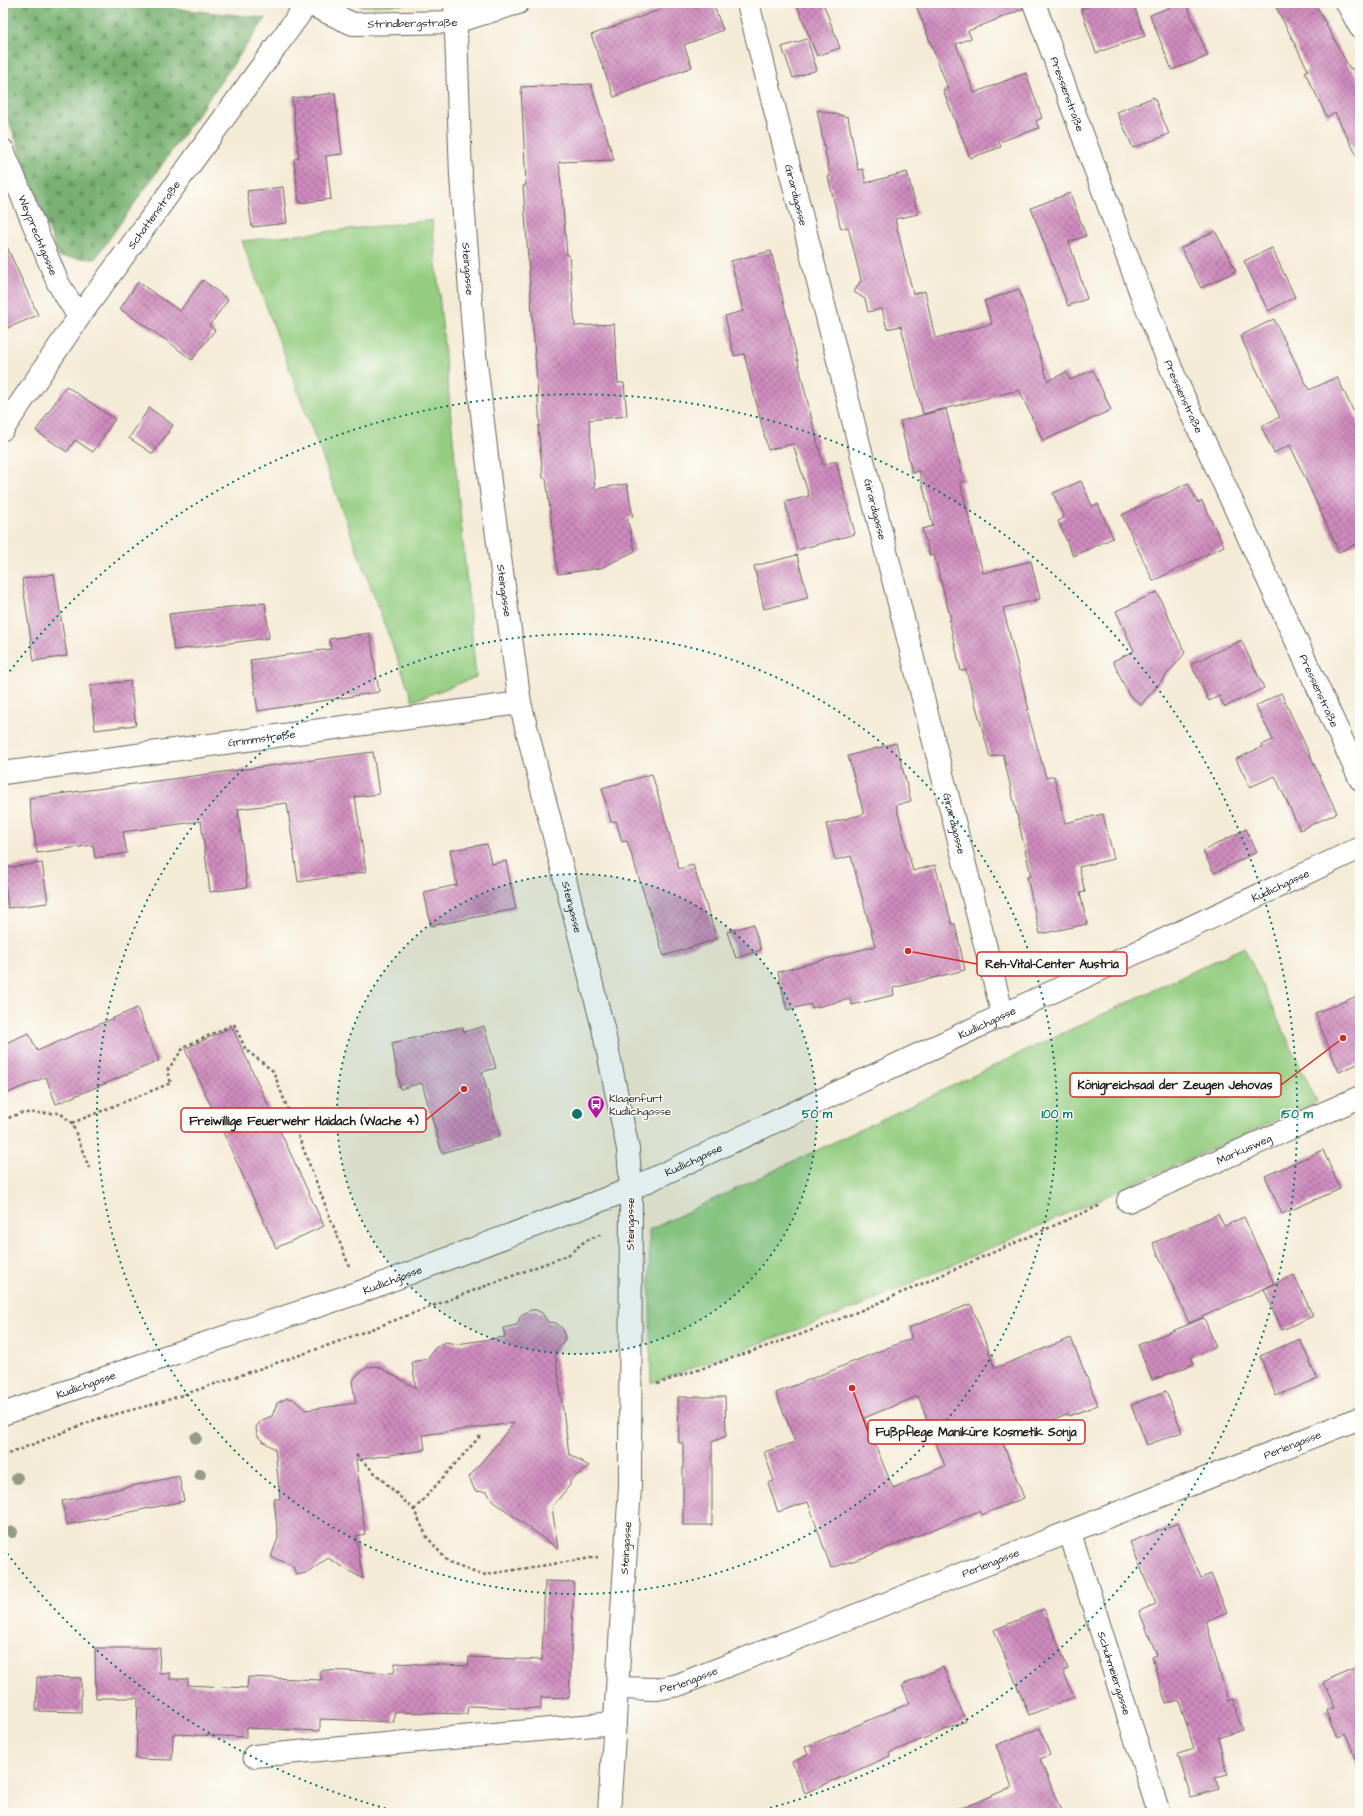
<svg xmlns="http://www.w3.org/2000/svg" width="1363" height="1816" font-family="'Architects Daughter',sans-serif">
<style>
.green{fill:#94cd81;stroke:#58744e}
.forest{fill:url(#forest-firs);stroke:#4a6646}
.park{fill:url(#park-tufts);stroke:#58744e}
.building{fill:url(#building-cross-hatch);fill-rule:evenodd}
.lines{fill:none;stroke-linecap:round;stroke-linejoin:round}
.minor-casing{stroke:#68645d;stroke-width:24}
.path{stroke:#68645d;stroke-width:2.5;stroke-dasharray:3 3;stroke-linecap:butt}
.minor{stroke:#fff;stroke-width:22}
.tree{fill:#949b83}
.ring{fill:none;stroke:#0f766e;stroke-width:2;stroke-dasharray:2 4}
.labels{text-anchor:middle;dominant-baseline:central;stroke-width:3;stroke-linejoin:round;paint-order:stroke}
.street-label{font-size:11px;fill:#1c1c1c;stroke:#fdfcf7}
.poi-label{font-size:11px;fill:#1c1c1c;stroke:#fdfcf7;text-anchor:start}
.centre{fill:#0f766e;stroke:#fdfcf7;stroke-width:2}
.ring-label{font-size:12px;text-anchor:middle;font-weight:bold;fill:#0f766e;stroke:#fdfcf7;stroke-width:3;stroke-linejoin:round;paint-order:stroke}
.leader{fill:none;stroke:#d62828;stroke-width:1.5}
.callout-dot{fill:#d62828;stroke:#fdfcf7;stroke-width:1.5}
.callout{fill:#fdfcf7;stroke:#d62828;stroke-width:1.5}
.callout-label{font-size:12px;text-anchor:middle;font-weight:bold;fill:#1c1c1c}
</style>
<defs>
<pattern id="forest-firs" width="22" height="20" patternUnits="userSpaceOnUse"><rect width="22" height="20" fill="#77b06f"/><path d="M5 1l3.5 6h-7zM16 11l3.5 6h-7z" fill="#618e5a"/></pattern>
<pattern id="park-tufts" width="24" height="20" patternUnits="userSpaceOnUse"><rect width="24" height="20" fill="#94cd81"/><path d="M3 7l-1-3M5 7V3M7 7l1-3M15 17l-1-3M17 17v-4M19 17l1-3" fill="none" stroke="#7faf6f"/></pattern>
<pattern id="building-cross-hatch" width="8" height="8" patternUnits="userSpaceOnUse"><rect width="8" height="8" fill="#cf8bbe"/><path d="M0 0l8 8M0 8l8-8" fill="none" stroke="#a7719a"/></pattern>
</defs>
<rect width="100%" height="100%" fill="#fdfcf7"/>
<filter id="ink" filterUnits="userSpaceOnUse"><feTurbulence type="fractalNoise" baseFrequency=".025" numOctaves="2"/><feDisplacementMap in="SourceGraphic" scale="8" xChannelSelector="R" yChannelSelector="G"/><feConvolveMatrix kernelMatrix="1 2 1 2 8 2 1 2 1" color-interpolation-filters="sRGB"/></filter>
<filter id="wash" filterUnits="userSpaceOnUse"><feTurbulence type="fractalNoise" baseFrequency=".012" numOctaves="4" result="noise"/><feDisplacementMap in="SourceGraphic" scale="16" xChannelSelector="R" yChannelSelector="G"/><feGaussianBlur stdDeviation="0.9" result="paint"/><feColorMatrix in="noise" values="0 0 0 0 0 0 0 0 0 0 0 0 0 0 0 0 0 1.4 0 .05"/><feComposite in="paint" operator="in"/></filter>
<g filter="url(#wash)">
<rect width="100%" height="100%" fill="#f4ebd6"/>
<!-- green -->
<g class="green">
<polygon points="432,220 476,677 413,701 242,241"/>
<polygon points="1244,947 1317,1102 856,1308 651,1383 649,1230"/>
</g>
<!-- forest -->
<polygon class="forest" points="3,3 173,3 176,9 266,18 95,259 59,257 3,105"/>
<!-- park -->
<polygon class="park" points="356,3 409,3 402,5 361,6"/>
<g id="blocks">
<!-- building -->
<g class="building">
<polygon points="678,3 713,3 723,30 684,45 692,67 614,97 591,35"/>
<polygon points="796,3 823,3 840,48 817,56"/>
<polygon points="915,3 1022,3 1023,9 968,31 971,38 956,44 974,93 1026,73 1042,118 1036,121 1039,128 999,142 1001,147 970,158 943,90 948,88"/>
<polygon points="1099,3 1133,3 1145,36 1096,53 1081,9"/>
<polygon points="1181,3 1186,3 1208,56 1172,70 1150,15"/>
<polygon points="1274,3 1315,3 1350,69 1352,68 1360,84 1360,162 1335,113 1327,117 1305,72 1308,70"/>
<polygon points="807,39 817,70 793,78 782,47"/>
<polygon points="591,84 614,160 559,162 567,255 569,255 575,326 614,324 618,383 624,383 627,416 589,420 595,489 627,484 633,517 627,518 635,551 601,568 558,574 546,478 543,478 538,426 540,426 523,186 526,185 521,87"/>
<polygon points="335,93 342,154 326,156 331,199 299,203 294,159 299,158 292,98"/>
<polygon points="1154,97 1169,134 1133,148 1117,112"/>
<polygon points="817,110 848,117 858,170 863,169 866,183 907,172 918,214 895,219 913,294 925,291 935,338 992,324 984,301 1019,289 1048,381 1066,372 1070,380 1093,370 1111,410 1043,441 1019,390 923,414 901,326 887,329 882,309 868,312 865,299 854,292 861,280 848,227 841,229 828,177 830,176"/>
<polygon points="283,187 287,223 252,227 247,191"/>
<polygon points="1070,193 1086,236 1069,242 1087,299 1068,306 1031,208"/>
<polygon points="1215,231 1236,271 1201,288 1181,248"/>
<polygon points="3,238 38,315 3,330"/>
<polygon points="1272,248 1295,297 1268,311 1244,261"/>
<polygon points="771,251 823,465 836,461 855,534 797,550 785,502 809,496 793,444 768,450 744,354 734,356 725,316 743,311 731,261"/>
<polygon points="203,280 228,300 209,326 215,330 192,360 166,340 120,309 138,282 180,311"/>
<polygon points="1274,319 1309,390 1337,377 1360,425 1360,542 1339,552 1290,445 1274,453 1261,426 1280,417 1240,336"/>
<polygon points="66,386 115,419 93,452 75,440 67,452 36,431"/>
<polygon points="149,408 173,425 153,454 129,438"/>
<polygon points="946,409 964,481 960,482 983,573 1031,561 1040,599 1003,608 1029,710 1027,710 1046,778 1054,776 1065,823 1103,814 1114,859 1079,867 1085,892 1080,893 1087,924 1040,934 1027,877 1031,876 1003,754 990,757 966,670 961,671 949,620 951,620 934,555 930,556 922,529 933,526 919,471 912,473 900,421"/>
<polygon points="1081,481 1092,506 1098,504 1113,538 1073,556 1058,521 1064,518 1053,493"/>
<polygon points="1188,483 1198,503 1202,501 1224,546 1153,581 1122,515"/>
<polygon points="797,555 808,598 764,609 754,566"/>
<polygon points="54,574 67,656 34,661 22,579"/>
<polygon points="1157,592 1185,653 1141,705 1128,694 1113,661 1134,651 1116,611"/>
<polygon points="265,603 269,638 174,650 169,614"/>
<polygon points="370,633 379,692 258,711 250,660 331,649 329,639"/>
<polygon points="1241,640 1264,688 1225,707 1219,696 1209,701 1191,664"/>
<polygon points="130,681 136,725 95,730 90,686"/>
<polygon points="1281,693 1337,813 1300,830 1275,776 1250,787 1236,759 1262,747 1261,745 1273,740 1256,706"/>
<polygon points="896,743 911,801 896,805 913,871 935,865 952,924 955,924 965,970 893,988 894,995 852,1005 850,999 812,1008 811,1004 787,1010 778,972 875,946 851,856 835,860 826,824 864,814 848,756"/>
<polygon points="373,752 379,794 355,797 366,872 298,882 287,803 238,809 247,887 210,892 201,821 123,832 127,853 95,858 93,845 37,853 29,798"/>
<polygon points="652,774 679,869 693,865 717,939 664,956 627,841 622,842 616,821 611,822 602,788"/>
<polygon points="1246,829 1257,852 1214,873 1203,851"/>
<polygon points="487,844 491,864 506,861 516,909 431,926 424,892 457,885 450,850"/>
<polygon points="42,863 48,903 8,908 3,868"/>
<polygon points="753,924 761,950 736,958 727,932"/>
<polygon points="1360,995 1360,1063 1339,1072 1315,1013"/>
<polygon points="137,1008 159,1061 56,1104 46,1077 3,1095 3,1044 29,1033 37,1051"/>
<polygon points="484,1026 496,1068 482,1072 500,1136 442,1153 422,1083 400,1089 392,1043 462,1027 464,1032"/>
<polygon points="232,1027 324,1226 276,1248 185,1049"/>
<polygon points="1323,1150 1340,1189 1282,1214 1265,1176"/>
<polygon points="1218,1214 1224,1226 1244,1217 1274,1284 1189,1323 1153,1243"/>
<polygon points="1294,1275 1313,1316 1282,1330 1264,1289"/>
<path d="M971,1304l24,64 76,-30 27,67 -29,11v-2l-67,27 22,57 -43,17 -2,-4 -114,46 -34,11 -23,-66 -30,10 -10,-29 6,-2 -10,-29 31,-10 -19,-49 136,-55 -4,-10zM918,1396l27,70 -52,22 -29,-70z"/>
<polygon points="531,1310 536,1310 542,1313 548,1322 556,1323 561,1327 564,1331 565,1339 555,1352 569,1454 589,1466 570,1481 570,1485 552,1507 558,1549 493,1501 487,1492 475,1491 469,1477 514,1423 423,1435 425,1450 356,1460 365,1534 356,1536 363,1579 328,1558 309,1572 297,1575 292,1565 271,1557 278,1538 274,1499 280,1499 275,1449 261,1440 257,1435 256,1427 262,1420 272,1416 277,1403 287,1398 293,1399 306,1410 356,1403 352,1382 356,1376 368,1367 377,1366 416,1388 412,1362 427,1359 435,1348 445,1342 457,1344 505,1337 503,1328 517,1325 521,1315"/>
<polygon points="1204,1318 1216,1347 1191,1357 1194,1364 1152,1380 1138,1345"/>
<polygon points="1300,1339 1317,1379 1276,1396 1260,1356"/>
<polygon points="1166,1391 1182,1432 1147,1445 1131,1405"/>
<polygon points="678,1397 725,1397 726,1436 712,1442 712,1525 683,1525 683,1443 679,1443"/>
<polygon points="179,1476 184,1501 67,1525 62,1501"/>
<polygon points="1178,1523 1201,1578 1211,1574 1227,1612 1206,1621 1228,1701 1233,1699 1242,1730 1218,1738 1228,1774 1215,1777 1219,1789 1191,1797 1178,1754 1194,1749 1179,1700 1166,1704 1152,1657 1157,1655 1139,1611 1156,1604 1130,1542"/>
<polygon points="545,1581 574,1582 569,1698 541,1697 541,1709 468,1706 467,1714 394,1712 394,1722 320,1719 320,1731 246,1728 246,1737 173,1734 172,1760 136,1759 138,1698 96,1698 95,1648 160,1648 159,1673 170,1673 170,1679 188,1679 188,1685 247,1688 248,1677 321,1680 321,1670 394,1673 395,1663 468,1666 469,1657 542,1660"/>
<polygon points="1044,1609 1068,1669 1063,1671 1074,1697 1029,1715 994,1630"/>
<polygon points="1360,1666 1360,1772 1359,1772 1344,1735 1337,1738 1326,1710 1333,1707 1322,1682"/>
<polygon points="943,1667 966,1721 889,1753 890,1756 805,1793 792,1762 808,1755 805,1747 910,1703 902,1685"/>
<polygon points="37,1677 81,1678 81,1712 36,1711"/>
<polygon points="1040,1728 1050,1755 1040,1759 1062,1813 951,1813 1012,1787 996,1745"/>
</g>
</g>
</g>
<g filter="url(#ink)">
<use href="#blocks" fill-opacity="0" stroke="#68645d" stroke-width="1"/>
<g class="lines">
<defs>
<g id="minor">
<path id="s1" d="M307,3l46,21 102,-2 63,-19"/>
<path id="s2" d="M455,3l6,174 14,177 17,145 28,204 83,325 25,121 3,40 -1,298 -21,326"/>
<path id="s3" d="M748,3l255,1013"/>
<path id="s4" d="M1034,3l109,296 33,81 184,399"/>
<polyline points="1347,3 1360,27"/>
<path id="s5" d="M3,150l55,133 21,34"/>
<path id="s6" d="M3,429l76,-112 228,-313"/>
<path id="s7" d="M3,773l517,-70"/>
<path id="s8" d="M1128,1201l232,-104"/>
<path id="s9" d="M3,1414l155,-55 202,-67 271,-103 729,-341"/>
<path id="s10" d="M1070,1533l89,280"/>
<path id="s11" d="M618,1688l39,1 21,-4 682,-267"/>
<polyline points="254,1756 615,1723"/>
</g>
</defs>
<!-- minor casing -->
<use href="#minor" class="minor-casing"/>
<!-- path -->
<g class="path">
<polyline points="3,1120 21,1113 60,1113 72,1123 89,1168"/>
<polyline points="72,1123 171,1083 167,1071 184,1047 234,1024 246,1050 273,1071 349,1266"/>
<polyline points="657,1384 802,1334 862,1310 1101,1205"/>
<polyline points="356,1455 414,1510 427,1537 449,1563 482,1575 598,1557"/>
<polyline points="3,1456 97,1419 162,1402 329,1345 568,1255 585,1241 602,1234"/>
<polyline points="414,1510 481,1435"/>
</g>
<!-- minor -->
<use href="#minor" class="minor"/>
</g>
<!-- trees -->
<g class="tree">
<circle cx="196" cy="1438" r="6"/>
<circle cx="200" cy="1474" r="6"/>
<circle cx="17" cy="1478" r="6"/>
<circle cx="12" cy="1532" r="6"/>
</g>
</g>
<!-- distance rings -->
<circle cx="577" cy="1114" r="240" fill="#0f766e" fill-opacity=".12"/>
<g class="ring">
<circle cx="577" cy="1114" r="240"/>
<circle cx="577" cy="1114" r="480"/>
<path d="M403 1813A720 720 0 0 1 6 1552M6 676A720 720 0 1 1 751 1813"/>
</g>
<!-- icons -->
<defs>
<symbol id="bus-pin" viewBox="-11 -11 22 30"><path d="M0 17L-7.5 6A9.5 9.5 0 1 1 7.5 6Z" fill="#b5179e" stroke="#fdfcf7"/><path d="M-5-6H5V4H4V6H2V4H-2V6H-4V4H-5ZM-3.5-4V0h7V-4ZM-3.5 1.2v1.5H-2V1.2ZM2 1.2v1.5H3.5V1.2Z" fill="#fff"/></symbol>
</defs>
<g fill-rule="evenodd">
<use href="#bus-pin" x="586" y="1094" width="20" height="27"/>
</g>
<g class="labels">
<!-- street labels -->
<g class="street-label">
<text stroke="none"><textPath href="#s1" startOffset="110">Strindbergstraße</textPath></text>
<text stroke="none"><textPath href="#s4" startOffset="97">Pressienstraße</textPath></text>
<text stroke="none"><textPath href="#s3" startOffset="198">Girardigasse</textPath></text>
<text stroke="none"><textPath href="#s6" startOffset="262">Schattenstraße</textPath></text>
<text stroke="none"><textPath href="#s5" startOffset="92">Weyprechtgasse</textPath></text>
<text stroke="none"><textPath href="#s2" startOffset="266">Steingasse</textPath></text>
<text stroke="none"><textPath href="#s4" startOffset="421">Pressienstraße</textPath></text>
<text stroke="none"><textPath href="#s3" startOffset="522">Girardigasse</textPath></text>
<text stroke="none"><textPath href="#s2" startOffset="590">Steingasse</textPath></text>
<text stroke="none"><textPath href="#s4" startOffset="745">Pressienstraße</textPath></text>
<text stroke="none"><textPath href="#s7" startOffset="261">Grimmstraße</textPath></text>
<text stroke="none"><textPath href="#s3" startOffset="846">Girardigasse</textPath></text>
<text stroke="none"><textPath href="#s9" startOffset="1384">Kudlichgasse</textPath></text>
<text stroke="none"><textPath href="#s2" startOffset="914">Steingasse</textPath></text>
<text stroke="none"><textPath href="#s9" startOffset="1060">Kudlichgasse</textPath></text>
<text stroke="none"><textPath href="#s8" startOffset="127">Markusweg</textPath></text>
<text stroke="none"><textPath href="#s9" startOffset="736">Kudlichgasse</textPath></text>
<text transform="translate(630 1224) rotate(-90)">Steingasse</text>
<text stroke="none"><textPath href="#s9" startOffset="412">Kudlichgasse</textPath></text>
<text stroke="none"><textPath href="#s9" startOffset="88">Kudlichgasse</textPath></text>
<text stroke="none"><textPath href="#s11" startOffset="720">Perlengasse</textPath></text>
<text transform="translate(626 1548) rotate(-86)">Steingasse</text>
<text stroke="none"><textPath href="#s11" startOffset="396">Perlengasse</textPath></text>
<text stroke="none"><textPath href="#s10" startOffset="147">Schuhmeiergasse</textPath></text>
<text stroke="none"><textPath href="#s11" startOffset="72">Perlengasse</textPath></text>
</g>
<!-- poi labels -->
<g class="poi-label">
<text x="609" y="1098">Klagenfurt<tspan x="609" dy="13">Kudlichgasse</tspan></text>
</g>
</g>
<circle cx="577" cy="1114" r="6" class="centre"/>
<g class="ring-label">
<text x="817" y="1118">50 m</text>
<text x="1057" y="1118">100 m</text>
<text x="1297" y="1118">150 m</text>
</g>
<!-- callouts -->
<path class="leader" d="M908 951L977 964M1343 1038L1281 1085M464 1089L426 1120M852 1388L868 1432"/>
<g class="callout-dot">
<circle cx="908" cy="951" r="4"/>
<circle cx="1343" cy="1038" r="4"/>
<circle cx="464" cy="1089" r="4"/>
<circle cx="852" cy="1388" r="4"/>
</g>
<g class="callout">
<rect x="977" y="952" width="150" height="24" rx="4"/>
<rect x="1070" y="1073" width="211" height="24" rx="4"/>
<rect x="181" y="1108" width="245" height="24" rx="4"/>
<rect x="868" y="1420" width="217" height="24" rx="4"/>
</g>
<g class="callout-label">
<text x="1052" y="968">Reh-Vital-Center Austria</text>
<text x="1175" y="1089">Königreichsaal der Zeugen Jehovas</text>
<text x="304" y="1125">Freiwillige Feuerwehr Haidach (Wache 4)</text>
<text x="976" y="1436">Fußpflege Maniküre Kosmetik Sonja</text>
</g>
<!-- margin -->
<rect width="1363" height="1816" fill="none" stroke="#fdfcf7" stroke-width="16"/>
</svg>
